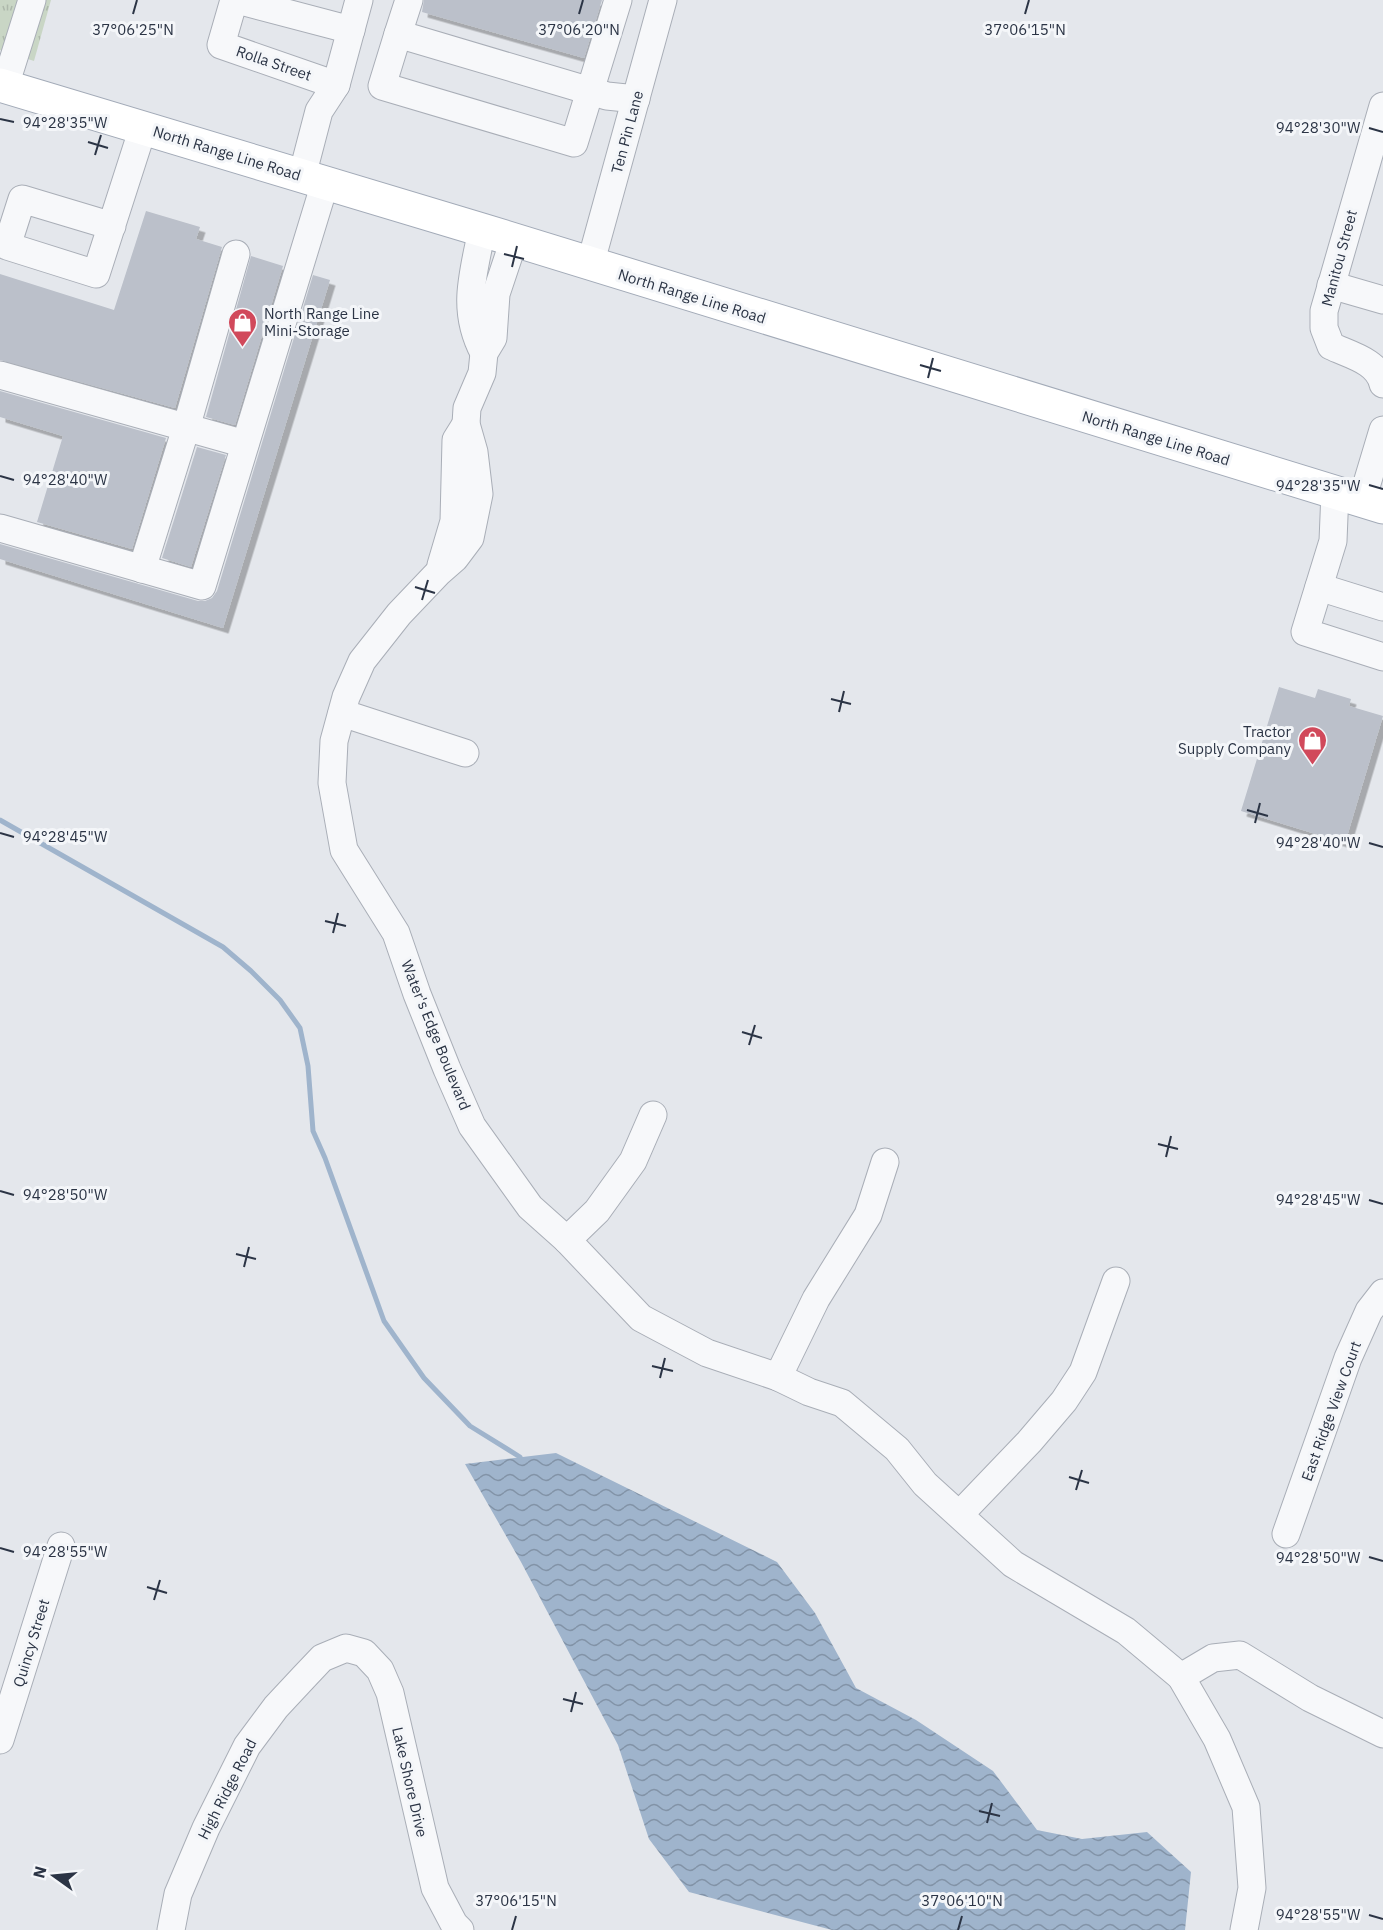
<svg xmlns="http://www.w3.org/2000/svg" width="1383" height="1930" font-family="'IBM Plex Sans',sans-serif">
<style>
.grass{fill:url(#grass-tufts)}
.water{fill:url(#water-waves)}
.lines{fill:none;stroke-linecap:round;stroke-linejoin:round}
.stream{stroke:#9fb4cc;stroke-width:5}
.building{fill:#bbc0ca;filter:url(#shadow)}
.minor-casing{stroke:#a9aeb7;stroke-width:29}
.major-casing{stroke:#a3abb8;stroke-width:35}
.minor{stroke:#f7f8fa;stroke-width:27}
.major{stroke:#fff;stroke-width:33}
.ticks{fill:none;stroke:#2b3445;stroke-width:2}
.labels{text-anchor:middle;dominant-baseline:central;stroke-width:6;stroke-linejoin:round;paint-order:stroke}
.street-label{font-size:15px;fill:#2b3445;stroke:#f4f6f9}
.poi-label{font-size:15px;fill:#2b3445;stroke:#f4f6f9;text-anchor:start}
.ticks-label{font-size:15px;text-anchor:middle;fill:#2b3445;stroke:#f4f6f9;stroke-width:6;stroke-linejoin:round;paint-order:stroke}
</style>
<defs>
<pattern id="grass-tufts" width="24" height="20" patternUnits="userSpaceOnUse" patternTransform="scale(1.5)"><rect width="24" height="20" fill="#c9d6c5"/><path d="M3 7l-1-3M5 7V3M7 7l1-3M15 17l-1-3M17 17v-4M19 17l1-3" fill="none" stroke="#adb8ab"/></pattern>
<pattern id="water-waves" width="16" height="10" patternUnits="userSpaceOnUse" patternTransform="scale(1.5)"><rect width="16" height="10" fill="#9fb4cc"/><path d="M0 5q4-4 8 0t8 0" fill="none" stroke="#8293a7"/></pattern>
<filter id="shadow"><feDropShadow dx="5.5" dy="5.5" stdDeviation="0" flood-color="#0004"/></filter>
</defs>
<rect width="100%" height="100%" fill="#e4e7ec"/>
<!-- grass -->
<polygon class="grass" points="0,0 51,0 34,61 0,50"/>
<!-- water -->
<polygon class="water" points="556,1453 777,1562 815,1613 856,1688 916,1720 993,1771 1037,1830 1082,1839 1147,1832 1191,1872 1185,1930 832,1930 689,1892 649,1839 618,1745 521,1562 465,1464"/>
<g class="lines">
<!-- stream -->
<polyline class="stream" points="0,820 223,947 251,971 280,1000 300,1028 308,1066 313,1131 325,1158 384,1321 424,1378 470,1426 520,1457"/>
</g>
<!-- building -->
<g class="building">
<polygon points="424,0 602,0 584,58 422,12"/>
<polygon points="146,211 200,227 196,239 222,247 175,408 0,360 0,274 114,310"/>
<polygon points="251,256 283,266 235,425 206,417"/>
<polygon points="313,275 330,280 223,628 0,559 0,544 198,601 205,601 212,598 217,591"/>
<polygon points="0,391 166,438 132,549 37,522 63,436 0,417"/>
<polygon points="197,447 226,455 191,567 162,558"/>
<polygon points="1279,687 1315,698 1318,689 1351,699 1349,706 1383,716 1345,843 1241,811"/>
</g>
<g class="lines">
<defs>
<g id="minor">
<polyline points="234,0 221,45 336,85"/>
<polyline points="237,0 351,30"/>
<polyline points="409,0 398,34 607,96 636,99"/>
<polyline points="398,34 382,86 574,143 618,0"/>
<polyline points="5,86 32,0"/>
<path d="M1383,106l-59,205v17l7,18c19,9 47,15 52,38"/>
<polyline points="302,176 319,111 336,85 359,0"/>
<polyline points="112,226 22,199 7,246 96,274 143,128"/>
<path d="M482,230c-9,45 -21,80 2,123"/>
<polyline points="514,240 496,294 493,338 484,353 482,373 467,408 466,424 474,452 479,494 470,538 455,558 439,572 399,614 362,661 346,697 334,741 332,783 344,850 396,933 417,994 447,1069 472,1126 530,1207 567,1240 641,1318 707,1353 778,1377 809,1392 842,1403 897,1449 925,1484 1013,1564 1126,1631 1181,1677 1217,1739 1246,1807 1252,1888 1244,1930"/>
<polyline points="590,265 663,0"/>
<polyline points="1331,285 1383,300"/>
<polyline points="0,375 245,444"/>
<polyline points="1335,492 1333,541 1305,632 1383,657"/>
<polyline points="1362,500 1383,430"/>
<polyline points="0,528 202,586 325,183"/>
<polyline points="441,565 454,521 456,440 466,424"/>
<polyline points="142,569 186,428 236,254"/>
<polyline points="1319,587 1383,607"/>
<polyline points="342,713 465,753"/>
<polyline points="567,1240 597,1211 633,1161 653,1115"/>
<polyline points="778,1377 816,1299 868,1215 885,1162"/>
<polyline points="960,1514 1029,1442 1064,1401 1083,1372 1116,1281"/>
<polyline points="1286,1534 1348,1358 1369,1311 1383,1293"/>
<polyline points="1181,1677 1213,1658 1240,1655 1310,1698 1383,1734"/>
<polyline points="0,1740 61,1546"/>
<polyline points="171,1930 178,1894 206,1828 247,1746 276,1707 304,1677 322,1658 346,1648 364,1653 380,1670 390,1693 435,1888 454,1924 460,1930"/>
</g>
<polyline id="major" points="0,85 482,230 1383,507"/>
</defs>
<!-- minor casing -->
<use href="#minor" class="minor-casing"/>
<!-- major casing -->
<use href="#major" class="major-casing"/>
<!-- minor -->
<use href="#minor" class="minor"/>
<!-- major -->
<use href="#major" class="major"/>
</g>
<!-- ticks -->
<path class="ticks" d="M133,14l4,-14M579,14l4,-14M1025,14l4,-14M0,119l14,3M1369,128l14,4M88,142l20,6M95,155l6,-20M504,254l20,5M512,267l5,-21M920,365l21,6M928,378l5,-20M0,476l14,4M1369,485l14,4M415,587l20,6M422,600l6,-20M831,699l20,5M839,712l5,-21M1247,810l21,6M1255,823l5,-20M0,833l14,4M1369,843l14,4M325,921l21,5M333,933l5,-20M742,1032l20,6M749,1045l6,-20M1158,1144l20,5M1166,1157l5,-21M0,1191l14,4M1369,1200l14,4M236,1254l20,5M244,1267l5,-20M652,1366l21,5M660,1378l5,-20M1069,1477l20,6M1076,1490l6,-20M0,1548l14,4M1369,1557l14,4M147,1587l20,6M154,1600l6,-20M563,1699l20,5M571,1712l5,-20M979,1811l21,5M987,1823l5,-20M1369,1915l14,4M512,1930l4,-14M958,1930l4,-14"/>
<!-- icons -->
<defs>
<symbol id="shop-pin" viewBox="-11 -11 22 30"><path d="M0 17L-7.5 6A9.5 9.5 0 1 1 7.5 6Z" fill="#d1495b" stroke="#f4f6f9"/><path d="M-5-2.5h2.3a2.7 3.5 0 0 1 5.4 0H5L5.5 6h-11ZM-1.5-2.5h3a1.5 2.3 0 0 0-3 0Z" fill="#fff"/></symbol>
</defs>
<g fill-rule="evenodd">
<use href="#shop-pin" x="226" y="306" width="33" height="45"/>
<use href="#shop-pin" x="1296" y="724" width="33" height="45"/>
</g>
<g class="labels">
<!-- street labels -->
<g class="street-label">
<text transform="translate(274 63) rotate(19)">Rolla Street</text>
<text transform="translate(627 132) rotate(-75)">Ten Pin Lane</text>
<text transform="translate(227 153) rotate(17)">North Range Line Road</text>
<text transform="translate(1339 258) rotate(-75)">Manitou Street</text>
<text transform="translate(692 296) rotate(17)">North Range Line Road</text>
<text transform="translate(1156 438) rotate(17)">North Range Line Road</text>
<text transform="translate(436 1035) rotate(68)">Water's Edge Boulevard</text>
<text transform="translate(1331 1411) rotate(-70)">East Ridge View Court</text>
<text transform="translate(31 1643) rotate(-73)">Quincy Street</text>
<text transform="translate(410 1782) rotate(77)">Lake Shore Drive</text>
<text transform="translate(227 1789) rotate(-63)">High Ridge Road</text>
</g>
<!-- poi labels -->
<g class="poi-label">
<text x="264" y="313">North Range Line<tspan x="264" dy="17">Mini-Storage</tspan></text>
<text x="1291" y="731" text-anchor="end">Tractor<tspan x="1291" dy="17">Supply Company</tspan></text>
</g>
</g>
<g class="ticks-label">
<text x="579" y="35">37°06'20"N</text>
<text x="1025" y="35">37°06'15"N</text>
<text x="133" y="35">37°06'25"N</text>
<text x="65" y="128">94°28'35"W</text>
<text x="1318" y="133">94°28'30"W</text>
<text x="65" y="485">94°28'40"W</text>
<text x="1318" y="491">94°28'35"W</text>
<text x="65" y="842">94°28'45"W</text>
<text x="1318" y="848">94°28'40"W</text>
<text x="65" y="1200">94°28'50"W</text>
<text x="1318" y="1205">94°28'45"W</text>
<text x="65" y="1557">94°28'55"W</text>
<text x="1318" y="1563">94°28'50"W</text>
<text x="516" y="1906">37°06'15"N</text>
<text x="962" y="1906">37°06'10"N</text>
<text x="1318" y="1920">94°28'55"W</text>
</g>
<!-- north arrow -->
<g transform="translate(54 1876) rotate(285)" stroke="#f4f6f9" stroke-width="4.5" paint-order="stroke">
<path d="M0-4.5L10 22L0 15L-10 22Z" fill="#2b3445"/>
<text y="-9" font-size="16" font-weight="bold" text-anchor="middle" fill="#2b3445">N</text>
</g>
</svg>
